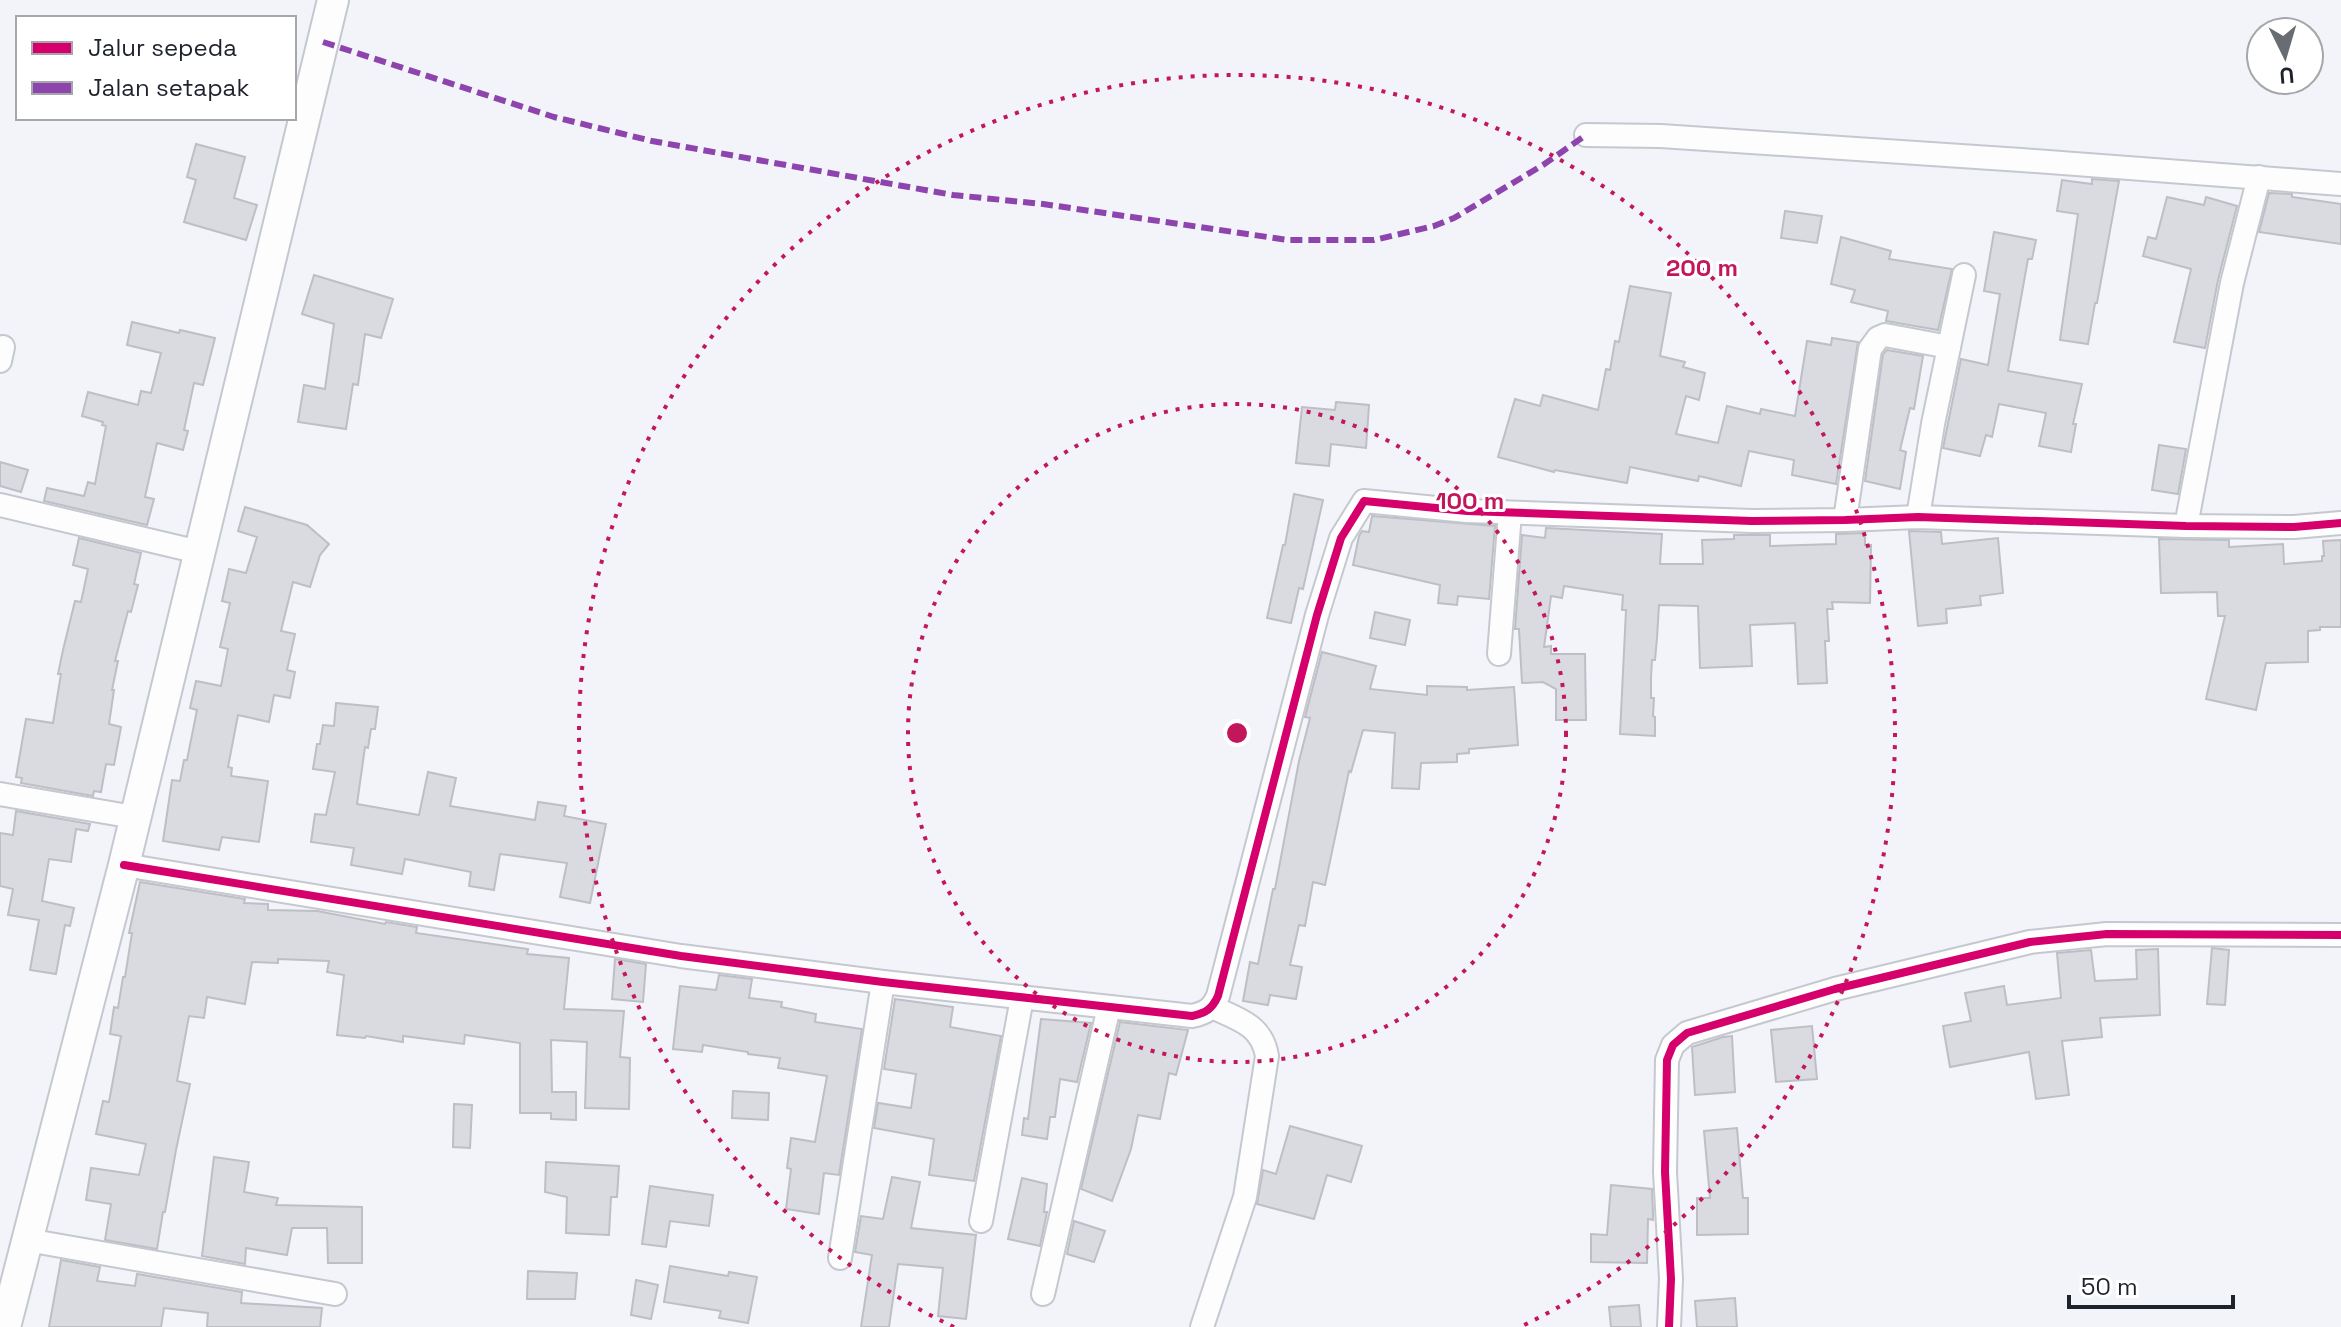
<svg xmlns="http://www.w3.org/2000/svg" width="2341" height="1327" font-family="'Space Grotesk',sans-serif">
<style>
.building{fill:#dadae1;stroke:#bebec5;stroke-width:2}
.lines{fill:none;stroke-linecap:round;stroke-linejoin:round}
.street-casing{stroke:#c5c8cf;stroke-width:26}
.secondary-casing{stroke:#c5c8cf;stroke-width:34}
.street{stroke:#fdfdfe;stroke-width:22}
.secondary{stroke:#fdfdfe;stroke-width:30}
.quiet{stroke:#8e44ad;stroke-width:6;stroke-dasharray:12 6;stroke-linecap:butt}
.cycleway-casing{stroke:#fff;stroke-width:13}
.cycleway{stroke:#d6006c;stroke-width:8}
.ring{fill:none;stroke:#c2185b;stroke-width:4;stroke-dasharray:4 8}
.centre{fill:#c2185b;stroke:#fff;stroke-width:4}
.ring-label{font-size:24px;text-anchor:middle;font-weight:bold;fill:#c2185b;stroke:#fff;stroke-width:6;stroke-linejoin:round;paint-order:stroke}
</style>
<rect width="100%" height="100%" fill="#f2f4fa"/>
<!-- building -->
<g class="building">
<polygon points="196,144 245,157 234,198 257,205 246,240 184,222 196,180 187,177"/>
<polygon points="2092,179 2119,181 2097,303 2095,303 2088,344 2060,340 2078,214 2057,211 2062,180 2092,184"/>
<polygon points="2269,193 2292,194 2292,197 2341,204 2341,244 2259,232"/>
<polygon points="2167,197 2204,205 2206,197 2237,206 2218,280 2205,348 2174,342 2191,269 2143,256 2148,237 2156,239"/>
<polygon points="1785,211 1822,216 1817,243 1781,238"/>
<polygon points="1994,232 2036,240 2032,259 2028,259 2008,371 2082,384 2073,424 2076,424 2071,452 2039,446 2046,413 1999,404 1992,437 1986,435 1980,456 1943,448 1961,359 1988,365 2000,294 1984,291"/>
<polygon points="1841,237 1891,251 1889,259 1952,269 1938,330 1886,321 1888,311 1851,302 1855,290 1831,284"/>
<polygon points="314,275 393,299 381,338 365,334 358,385 353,384 346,429 298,422 304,385 325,389 334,324 302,314"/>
<polygon points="1630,286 1671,293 1660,356 1685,362 1683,367 1705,373 1699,400 1686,396 1676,434 1718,443 1727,406 1760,414 1761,409 1795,416 1807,341 1831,345 1832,338 1858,342 1836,484 1792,475 1794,460 1749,451 1741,486 1699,476 1698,481 1630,467 1627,483 1555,470 1554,472 1498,457 1515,399 1540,406 1543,395 1598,410 1606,369 1610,370 1615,341 1619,342"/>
<polygon points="132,322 179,333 180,330 215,338 203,385 194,383 184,430 188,431 183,450 157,443 145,497 154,499 147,525 44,501 47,488 84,496 88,482 95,484 106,426 102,425 103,422 82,416 88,392 138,405 141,391 151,393 161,353 127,345"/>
<polygon points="1887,350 1923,356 1914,409 1910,408 1900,450 1906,452 1900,489 1865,481 1883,354"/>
<polygon points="1336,402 1369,405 1366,448 1331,444 1329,466 1296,463 1302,407 1335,410"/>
<polygon points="2159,445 2186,449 2178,494 2152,490"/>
<polygon points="0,462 28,470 21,492 0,486"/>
<polygon points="1294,494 1323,500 1303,589 1299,588 1291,623 1267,618 1283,545 1285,545"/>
<polygon points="245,507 307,525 329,544 320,555 310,587 293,582 281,631 295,634 287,670 295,672 290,698 274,695 269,722 238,715 228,767 232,768 231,776 268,781 259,842 222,837 219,850 163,841 172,780 180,781 184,760 187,760 197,710 190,708 196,681 221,686 228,649 220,647 230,603 222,601 229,569 246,573 257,537 238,531"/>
<polygon points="1372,516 1495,526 1489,599 1458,596 1457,605 1438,603 1440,585 1353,565 1359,536 1362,531 1369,532"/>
<polygon points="1546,528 1662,534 1660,564 1703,564 1702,540 1734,539 1734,535 1770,535 1770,546 1836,544 1836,534 1865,533 1865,545 1871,545 1870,603 1832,602 1833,609 1827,609 1829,641 1825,641 1827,683 1798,684 1795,623 1750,625 1752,666 1700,668 1698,606 1659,605 1657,638 1655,660 1652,660 1651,677 1651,698 1654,698 1653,716 1655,717 1655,736 1620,734 1626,610 1622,610 1623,595 1564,586 1562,598 1551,596 1544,647 1551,646 1551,654 1585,654 1586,720 1556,720 1556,689 1543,682 1522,683 1519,629 1515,629 1522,535 1545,538"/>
<polygon points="1909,531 1941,532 1942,544 1998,538 2003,593 1980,596 1981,605 1946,609 1947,623 1918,626"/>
<polygon points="79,538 141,553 134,584 138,585 131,612 128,611 115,661 118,661 112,690 114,690 109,724 121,727 114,765 106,764 101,792 94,791 93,796 21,783 22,778 16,777 26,719 53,723 61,674 58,674 63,650 75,601 81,602 88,569 73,565"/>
<polygon points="2159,539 2229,540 2229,547 2283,544 2284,564 2322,561 2322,556 2324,556 2323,541 2341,540 2341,627 2320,627 2320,630 2308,631 2308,662 2266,663 2256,710 2206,699 2225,616 2218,616 2217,592 2161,593"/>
<polygon points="1375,612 1410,620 1405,645 1370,638"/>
<polygon points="1322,652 1376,666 1370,689 1427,695 1427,686 1467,687 1467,690 1514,687 1518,745 1469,749 1469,753 1457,754 1457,762 1421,763 1419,789 1392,788 1395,733 1363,730 1351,772 1349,771 1325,885 1313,882 1305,926 1299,925 1290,965 1302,967 1296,999 1270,995 1268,1005 1243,1001 1250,962 1258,964 1273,889 1275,889 1299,761 1310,718 1305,717"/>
<polygon points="336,703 378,707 375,729 371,729 368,748 365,747 357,804 419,815 428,772 456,778 450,806 535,820 538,802 566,806 564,816 606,824 590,903 560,897 567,863 500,854 494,890 469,886 471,872 405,859 402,874 351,865 354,848 311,842 315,814 326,815 335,772 313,769 317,744 320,744 323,725 334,726"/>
<polygon points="16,811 90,824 88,831 76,829 71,862 49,859 42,901 74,908 70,926 65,925 56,974 30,970 39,920 8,915 13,889 0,886 0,833 13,835"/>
<polygon points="140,882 245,899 244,903 268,904 268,910 317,911 385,924 386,922 417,927 416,933 528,949 527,954 569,958 564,1009 624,1011 620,1057 630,1058 629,1109 585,1108 587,1042 551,1040 552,1092 576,1092 576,1120 551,1119 551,1113 520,1113 520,1043 465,1035 464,1044 403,1036 403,1042 366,1036 365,1038 337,1035 344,975 327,972 329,961 278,959 278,963 252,962 245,1004 207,997 204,1018 189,1016 177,1081 190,1084 176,1150 165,1212 163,1212 157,1249 105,1240 111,1204 86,1200 91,1168 139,1175 146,1144 96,1134 103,1101 109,1102 121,1036 110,1034 114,1007 118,1008 123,977 125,977 132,933 129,933"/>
<polygon points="2212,948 2229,950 2225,1005 2207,1004"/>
<polygon points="2158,949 2160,1015 2100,1018 2102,1037 2062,1041 2069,1095 2036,1099 2029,1052 1950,1067 1943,1026 1971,1021 1965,993 2004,986 2007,1005 2061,998 2057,953 2091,950 2095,981 2137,979 2136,950"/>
<polygon points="615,959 646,964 643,1002 612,999"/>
<polygon points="719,975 752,979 749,998 782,1002 781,1007 816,1014 815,1022 862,1029 839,1175 824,1173 819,1214 786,1209 791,1169 787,1168 791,1138 815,1142 827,1076 778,1068 780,1058 748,1054 748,1052 703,1045 702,1052 673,1049 680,986 716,990"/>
<polygon points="895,999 953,1007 950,1027 1001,1036 974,1181 929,1175 934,1139 874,1128 878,1103 911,1108 916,1074 884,1069"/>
<polygon points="1041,1019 1091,1023 1077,1082 1060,1079 1055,1117 1050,1117 1047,1139 1022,1135 1024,1118 1028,1119"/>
<polygon points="1120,1022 1188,1030 1176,1075 1169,1073 1160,1119 1138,1115 1131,1149 1112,1201 1081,1189"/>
<polygon points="1812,1026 1817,1079 1776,1082 1771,1030"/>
<polygon points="1732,1036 1735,1092 1695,1095 1692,1047 1723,1037"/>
<polygon points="733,1091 769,1093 768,1120 732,1118"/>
<polygon points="454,1104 472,1105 470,1148 453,1147"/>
<polygon points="1290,1126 1362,1146 1351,1182 1327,1175 1314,1219 1257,1204 1263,1170 1276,1174"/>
<polygon points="1737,1128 1743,1198 1748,1198 1748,1234 1697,1235 1697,1198 1710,1198 1704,1131"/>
<polygon points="214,1157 249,1162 244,1192 278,1198 276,1205 362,1207 362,1263 328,1263 327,1228 292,1228 287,1255 246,1248 245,1264 202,1256"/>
<polygon points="546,1162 619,1166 617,1197 611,1197 609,1235 566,1233 567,1197 545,1192"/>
<polygon points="892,1177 920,1182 911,1228 976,1235 966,1319 938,1316 943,1268 898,1264 889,1327 861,1327 872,1255 855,1252 861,1216 883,1219"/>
<polygon points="1022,1178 1047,1184 1044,1212 1047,1212 1040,1246 1008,1239"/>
<polygon points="1611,1185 1652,1189 1653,1214 1653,1220 1648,1219 1647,1263 1591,1262 1591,1234 1607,1235"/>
<polygon points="650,1186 713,1195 709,1226 670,1221 666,1247 642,1244"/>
<polygon points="1074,1221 1105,1231 1094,1262 1067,1254"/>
<polygon points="61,1260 100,1267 97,1281 135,1286 137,1274 242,1292 241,1303 322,1308 320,1327 207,1327 208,1313 164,1308 161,1327 49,1327"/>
<polygon points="670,1266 728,1276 729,1272 757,1277 748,1323 719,1318 721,1311 664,1302"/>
<polygon points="528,1271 577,1273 575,1299 527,1299"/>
<polygon points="636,1280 658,1285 651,1319 631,1315"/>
<polygon points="1735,1298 1737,1327 1697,1327 1695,1301"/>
<polygon points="1639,1305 1641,1327 1611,1327 1609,1307"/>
</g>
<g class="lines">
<defs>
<g id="street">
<polyline points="1586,135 1661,136 2021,160 2341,184"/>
<polyline points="0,361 3,347"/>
<polyline points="0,505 199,552"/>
<polyline points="1918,517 1933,424 1964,275"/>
<polyline points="1845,520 1870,349 1878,338 1885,335 1949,347"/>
<polyline points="2186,526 2232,283 2259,177"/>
<polyline points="1499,654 1510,513"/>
<polyline points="0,794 134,817"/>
<path d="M124,865l557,91 202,26 309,34c14,-3 20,-7 26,-20l99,-381 24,-77 23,-37 103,10 285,10 93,-1 73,-3 268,9 108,1 47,-4"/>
<polyline points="981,1221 1022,998"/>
<polyline points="27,1240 335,1294"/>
<polyline points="840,1258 883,982"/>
<polyline points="1043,1294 1109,1007"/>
<path d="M1202,1327l43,-130 22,-141c-5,-31 -29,-37 -55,-49"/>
<polyline points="1669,1327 1671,1279 1665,1172 1667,1060 1673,1045 1687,1033 1835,989 2030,942 2107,934 2341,935"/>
</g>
<polyline id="secondary" points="5,1327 124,865 333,0"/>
</defs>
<!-- street casing -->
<use href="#street" class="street-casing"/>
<!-- secondary casing -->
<use href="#secondary" class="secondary-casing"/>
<!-- street -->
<use href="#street" class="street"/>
<!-- secondary -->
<use href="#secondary" class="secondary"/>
<!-- quiet -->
<polyline class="quiet" points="323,42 554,117 652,141 953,195 1043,204 1288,240 1374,240 1434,226 1454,218 1543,165 1586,135"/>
<defs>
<g id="cycleway">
<path d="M124,865l557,91 202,26 309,34c14,-3 20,-7 26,-20l99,-381 24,-77 23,-37 103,10 285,10 93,-1 73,-3 268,9 108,1 47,-4"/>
<polyline points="1669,1327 1671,1279 1665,1172 1667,1060 1673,1045 1687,1033 1835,989 2030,942 2107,934 2341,935"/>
</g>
</defs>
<!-- cycleway casing -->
<use href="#cycleway" class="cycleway-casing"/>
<!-- cycleway -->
<use href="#cycleway" class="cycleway"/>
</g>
<!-- distance rings -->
<g class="ring">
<circle cx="1237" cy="733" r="329"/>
<path d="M954 1327A658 658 0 1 1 1520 1327"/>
</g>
<circle cx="1237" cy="733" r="12" class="centre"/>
<g class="ring-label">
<text x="1702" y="276">200 m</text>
<text x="1470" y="509">100 m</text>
</g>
<!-- legend -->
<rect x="16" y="16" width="280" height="104" fill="#ffffff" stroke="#a5a7aa" stroke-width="2"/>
<rect x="32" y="42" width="40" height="12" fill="#d6006c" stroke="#a5a7aa" stroke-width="2"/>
<text x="88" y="56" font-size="24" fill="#1e222b">Jalur sepeda</text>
<rect x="32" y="82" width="40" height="12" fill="#8e44ad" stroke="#a5a7aa" stroke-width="2"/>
<text x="88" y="96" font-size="24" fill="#1e222b">Jalan setapak</text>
<!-- north arrow -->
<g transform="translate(2285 56) rotate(175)"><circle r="38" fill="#ffffff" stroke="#a5a7aa" stroke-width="2"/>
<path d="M0-6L14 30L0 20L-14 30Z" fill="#686c73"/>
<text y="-12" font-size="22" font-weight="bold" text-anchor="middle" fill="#1e222b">U</text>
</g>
<!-- scale -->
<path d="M2069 1295v12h164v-12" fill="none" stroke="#1e222b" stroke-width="4"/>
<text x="2081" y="1295" font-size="24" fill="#1e222b" stroke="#ffffff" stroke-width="6" paint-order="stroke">50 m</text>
</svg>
